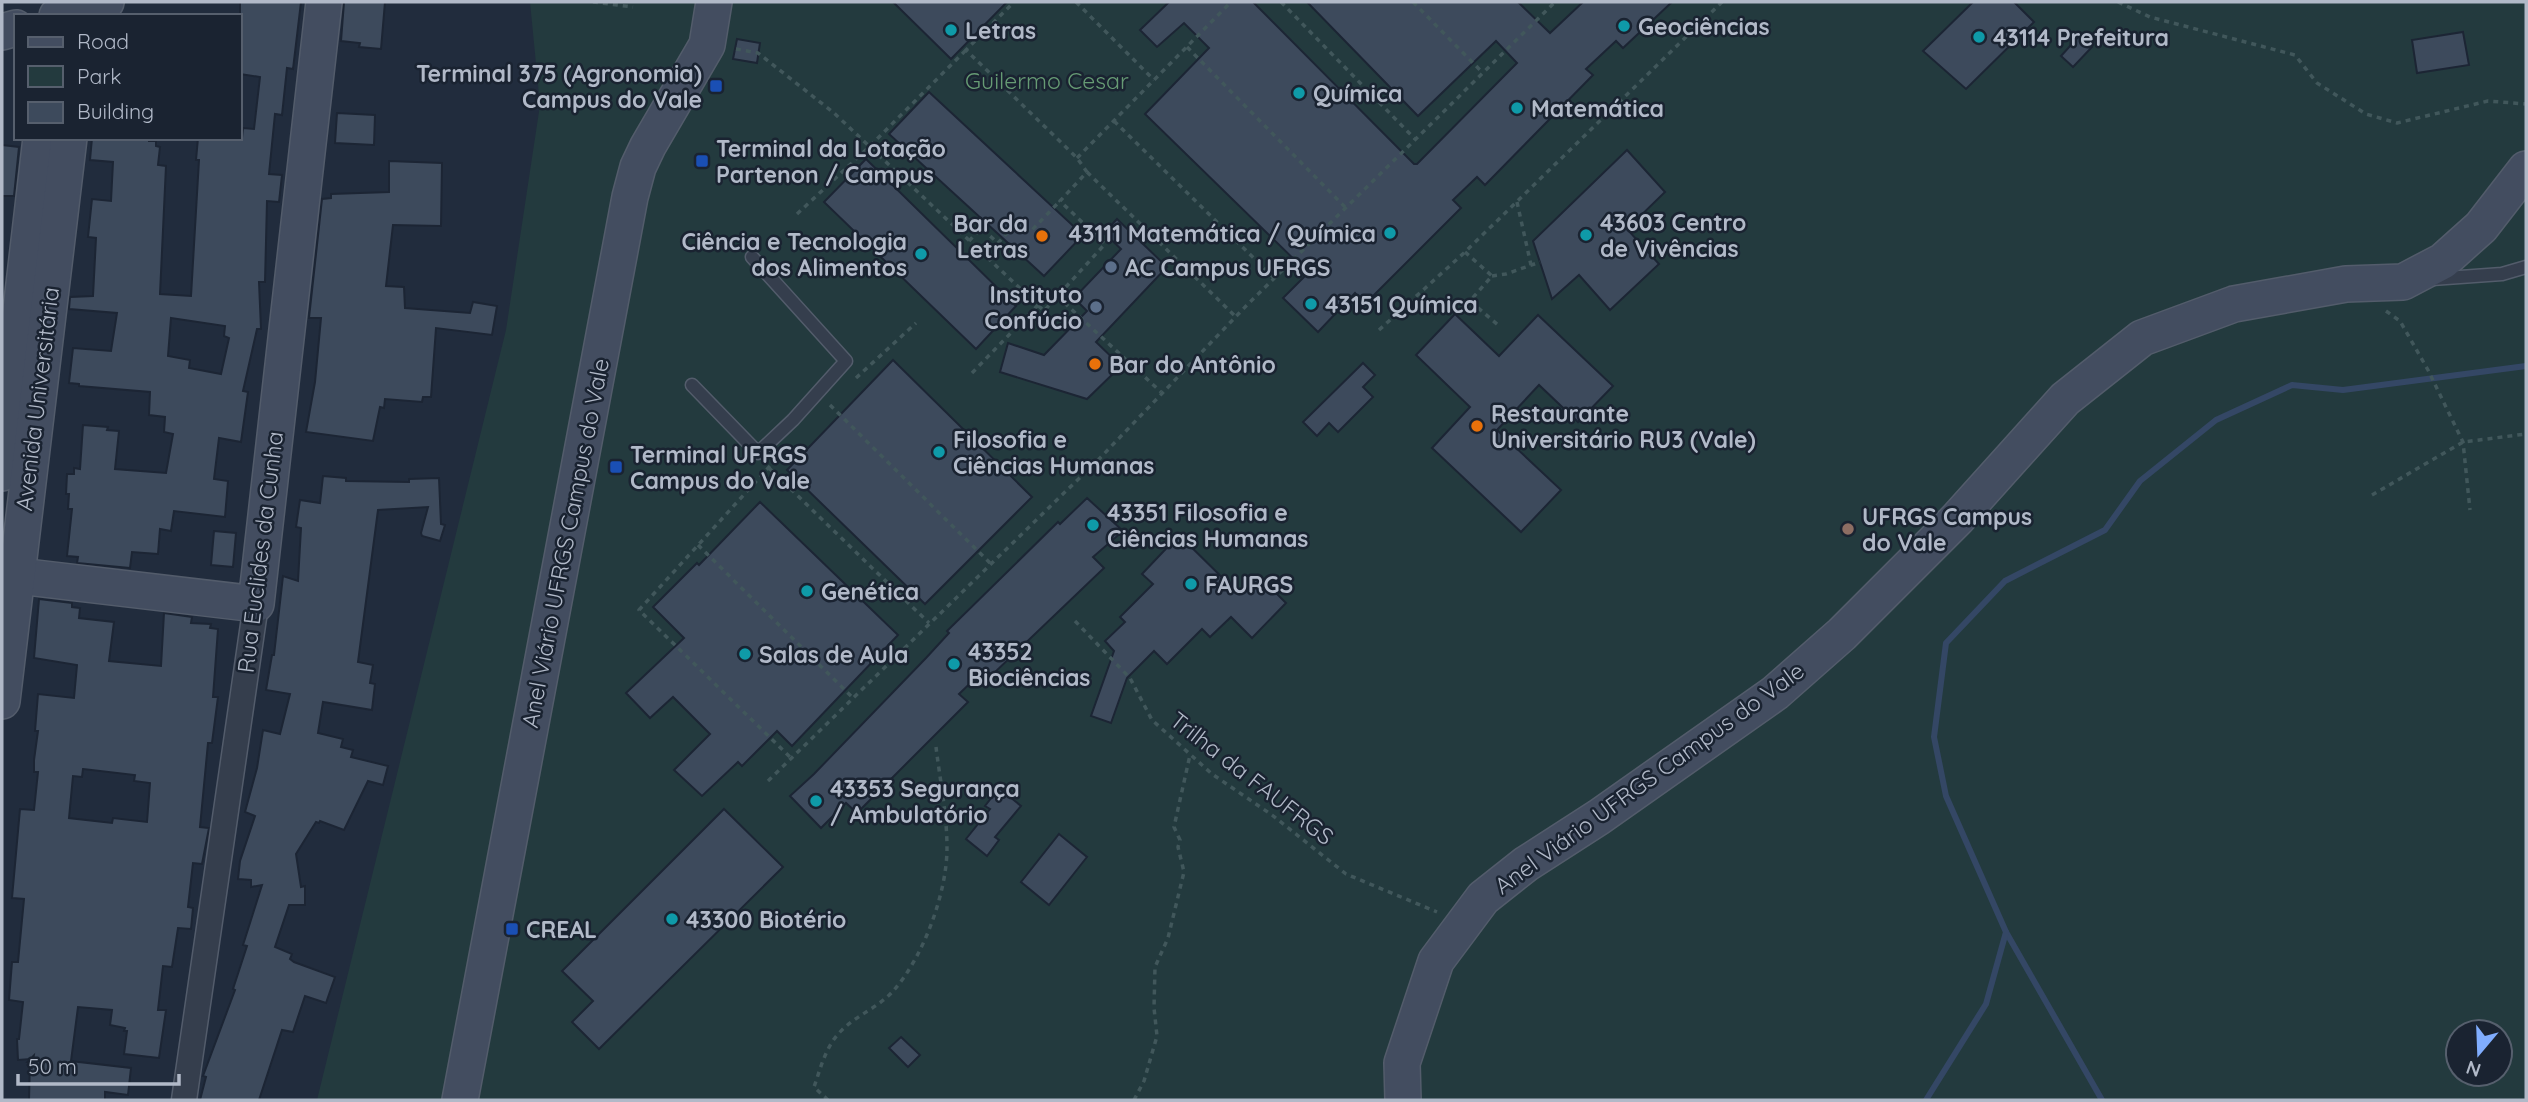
<svg xmlns="http://www.w3.org/2000/svg" width="2528" height="1102" font-family="Quicksand,sans-serif">
<style>
.green{fill:#233a3e;fill-rule:evenodd}
.lines{fill:none;stroke-linecap:round;stroke-linejoin:round}
.stream{stroke:#344765;stroke-width:6}
.building{fill:#3d4a5c;stroke:#1c2534;stroke-width:2;fill-rule:evenodd}
.lane-casing{stroke:#535c6b;stroke-width:15}
.street-casing{stroke:#535c6b;stroke-width:27}
.secondary-casing{stroke:#535c6b;stroke-width:38}
.path{stroke:#41575b;stroke-width:3.5;stroke-dasharray:5 5;stroke-linecap:butt}
.lane{stroke:#353e4d;stroke-width:12}
.street{stroke:#353e4d;stroke-width:24}
.secondary{stroke:#434d60;stroke-width:35}
.culture-dot{fill:#0f9aa8;stroke:#1a2331;stroke-width:2.5}
.transit-dot{fill:#1a4fb4;stroke:#1a2331;stroke-width:2.5}
.food-dot{fill:#e8710a;stroke:#1a2331;stroke-width:2.5}
.service-dot{fill:#5c6f8a;stroke:#1a2331;stroke-width:2.5}
.education-dot{fill:#8d6e63;stroke:#1a2331;stroke-width:2.5}
.labels{text-anchor:middle;dominant-baseline:central;stroke-width:5;stroke-linejoin:round;paint-order:stroke}
.poi-label{font-size:23px;font-weight:bold;fill:#b1b9c8;stroke:#1a2331;text-anchor:start}
.park-label{font-size:23px;fill:#669b74;stroke:#1a2331}
.street-label{font-size:23px;fill:#b1b9c8;stroke:#1a2331}
</style>
<rect width="100%" height="100%" fill="#212c3d"/>
<!-- green -->
<path class="green" d="M530,2h1996v1098h-2209l189,-770 34,-225zM2458,1032h42v42h-42z"/>
<g class="lines">
<!-- stream -->
<g class="stream">
<polyline points="2006,932 2102,1100"/>
<polyline points="1926,1100 1986,1004 2006,932 1946,796 1934,737 1946,643 2005,581 2105,530 2140,481 2216,420 2292,385 2343,390 2526,366"/>
</g>
</g>
<!-- building -->
<g class="building">
<path d="M240,2h61l-8,67 -6,-1 -5,47 -7,-1 -6,60 13,1 -3,27 -12,-1 -2,81h-6l2,47h-4l-14,62 5,1 -7,50 -22,-4 -5,41 14,2 -3,36 -51,-6 -3,20 -11,-2 -2,25 -26,-2 -2,16 -53,-5 1,-6 -11,-1 5,-47h-4l1,-15h-3l1,-20h7v-6l6,1 3,-44 25,2 -1,3 12,1 -4,38 51,4 7,-39 -9,-2 1,-15 -16,-2 1,-23 -71,-6v-2l-10,-1 4,-35 38,3 6,-38 -48,-4 1,-12 23,-1 3,-58 -8,-1 4,-38 19,2 2,-39 -23,-2 2,-22h57v3h7v5l4,1 -2,18 8,1 -6,128 31,2 8,-136h-3l2,-22h44l1,-10 11,1 6,-52 -20,-3zM171,318l54,8 -1,10 5,2 -8,36 -32,-6 1,-8 -22,-4z"/>
<polygon points="344,2 385,2 381,49 359,47 360,43 341,41"/>
<polygon points="893,2 1007,2 951,59"/>
<polygon points="1169,2 1253,2 1414,164 1417,164 1517,63 1496,41 1418,116 1307,2 1518,2 1550,33 1583,2 1672,2 1623,48 1616,41 1586,69 1593,75 1485,185 1477,177 1453,200 1461,208 1365,304 1355,293 1318,332 1283,298 1308,273 1145,114 1209,48 1184,23 1157,47 1140,30"/>
<polygon points="1973,2 2014,2 2034,22 1966,89 1923,51"/>
<polygon points="2463,32 2469,65 2417,73 2412,40"/>
<polygon points="2080,35 2092,47 2073,67 2061,56"/>
<polygon points="737,39 760,43 757,63 733,59"/>
<polygon points="929,92 1083,235 1044,276 889,134"/>
<polygon points="337,113 375,115 374,145 335,143"/>
<polygon points="2,145 19,147 14,196 2,196"/>
<polygon points="1627,150 1665,192 1627,229 1659,264 1610,310 1579,275 1552,299 1533,241"/>
<polygon points="866,159 1016,306 976,349 824,202"/>
<polygon points="389,161 442,163 441,226 393,225 386,286 404,287 405,308 470,313 473,302 497,306 492,335 436,328 431,397 423,397 422,402 385,399 384,408 380,407 373,441 306,432 315,382 321,318 309,318 322,199 331,198 331,194 389,192"/>
<polygon points="1117,219 1167,267 1096,342 1121,366 1087,399 1000,372 1008,343 1044,355 1087,311 1074,298 1121,249 1104,233"/>
<polygon points="1455,314 1499,356 1538,315 1613,386 1578,422 1539,385 1497,430 1561,490 1521,532 1432,448 1470,407 1416,355"/>
<polygon points="893,360 1032,497 925,604 787,470"/>
<polygon points="1363,363 1375,375 1363,387 1373,397 1338,432 1329,423 1317,436 1303,422"/>
<polygon points="323,476 346,478 346,481 409,482 409,479 439,478 441,524 445,525 440,541 422,536 421,533 428,507 378,510 358,662 373,665 370,683 375,684 372,710 323,702 318,733 343,739 341,747 353,750 351,757 388,766 383,785 368,781 344,830 320,821 319,823 316,822 296,854 301,887 305,886 305,905 289,905 275,947 292,954 290,959 294,962 335,977 326,1003 305,996 293,1032 282,1030 259,1100 200,1100 206,1077 203,1076 235,990 233,989 247,946 243,945 262,885 251,887 251,880 238,879 240,861 255,816 245,812 257,768 263,730 280,734 290,694 266,690 272,655 274,655 283,576 298,581 301,528 296,527 300,500 320,503"/>
<polygon points="1087,498 1123,531 1093,557 1104,568 992,675 985,669 959,694 968,702 857,813 846,803 821,828 790,796 814,774 926,658 949,633 947,631 1058,522 1060,524"/>
<polygon points="760,502 898,635 792,746 777,731 742,766 738,762 702,796 674,770 710,734 673,697 650,718 626,693 684,638 653,607 697,563 699,565"/>
<polygon points="214,531 236,533 233,567 211,565"/>
<polygon points="1179,535 1239,594 1258,575 1286,603 1252,638 1231,617 1210,637 1202,629 1167,664 1154,651 1127,678 1111,723 1091,716 1114,651 1105,641 1125,622 1120,617 1153,584 1142,574"/>
<path d="M39,599l33,4v4l8,1 -1,10 35,4 -5,39 52,5 3,-53 28,4 -1,6 20,1 -1,4 8,1 -5,68h5l-6,46h-4l-8,84 9,1 -7,36 -9,-1 -5,44 5,1 -2,21 -13,-1 -6,39 -9,-1 -5,44h8l-7,48 -35,-4 3,-23h-3l1,-3 -15,-3 2,-15 -34,-3 -7,54 60,7 -3,27 -23,-3v8h-76l1,-41 -12,1 -1,-21h2l4,-37 -14,-2 3,-38h6l6,-63 -12,-1 8,-89 14,1 4,-38h-4v-12l4,-29h-3l3,-37 36,4 3,-33 -43,-7zM83,769l52,6 -1,6 16,2 -3,39 -34,-4 -1,5 -43,-5 4,-42 9,1z"/>
<polygon points="999,788 1021,806 995,837 999,840 987,856 966,839 990,809 985,806"/>
<polygon points="724,809 783,867 599,1049 572,1022 593,1001 562,971"/>
<polygon points="1059,834 1087,857 1049,905 1021,882"/>
<polygon points="901,1037 920,1055 908,1067 889,1048"/>
</g>
<g class="lines">
<defs>
<g id="lane">
<polyline points="2432,279 2502,274 2526,267"/>
<polyline points="692,385 758,453 793,420 846,361 752,257"/>
</g>
<polyline id="street" points="184,1100 256,604"/>
<g id="secondary">
<polyline points="57,16 106,2"/>
<polyline points="2,32 16,28"/>
<polyline points="2,473 41,138"/>
<polyline points="2,574 256,604 324,2"/>
<polyline points="2,701 69,138"/>
<polyline points="460,1100 630,197 638,167 648,146 707,45 714,2"/>
<polyline points="1403,1100 1402,1063 1436,961 1483,898 1526,864 1599,817 1775,693 1842,634 1957,519 2065,399 2142,338 2234,304 2346,284 2403,282 2443,261 2481,227 2526,169"/>
</g>
</defs>
<!-- lane casing -->
<use href="#lane" class="lane-casing"/>
<!-- street casing -->
<use href="#street" class="street-casing"/>
<!-- secondary casing -->
<use href="#secondary" class="secondary-casing"/>
<!-- path -->
<g class="path">
<polyline points="593,2 633,7"/>
<polyline points="1076,2 1154,80"/>
<polyline points="1281,2 1415,139"/>
<polyline points="1413,2 1483,73"/>
<polyline points="2118,2 2150,17 2295,55 2317,83 2366,114 2397,123 2488,101 2526,104"/>
<polyline points="1187,47 1345,207"/>
<polyline points="736,49 758,53 834,113 1044,311 1105,244 1060,201 1087,172 1077,158 966,50 1014,2"/>
<polyline points="1114,121 1274,278"/>
<polyline points="1077,158 1231,2"/>
<polyline points="1087,172 1235,316"/>
<polyline points="1517,202 1531,265"/>
<polyline points="797,214 869,147 966,50"/>
<polyline points="969,241 981,228 998,243 1018,221 1030,232 1060,201"/>
<polyline points="1465,252 1492,276 1470,301 1498,325"/>
<polyline points="1492,276 1506,274 1540,262"/>
<polyline points="1057,296 1161,392"/>
<polyline points="2386,311 2400,321 2428,370 2463,442 2470,510"/>
<polyline points="1379,330 1465,252 1722,2"/>
<polyline points="972,373 1038,305"/>
<polyline points="856,378 916,323"/>
<polyline points="830,405 990,563"/>
<polyline points="770,466 639,610 791,758"/>
<polyline points="769,468 929,623"/>
<polyline points="2372,495 2463,442 2526,434"/>
<polyline points="698,545 853,698"/>
<polyline points="1075,621 1130,678 1152,720 1212,774 1272,815 1346,874 1437,912"/>
<polyline points="768,781 1100,458 1247,305 1555,2"/>
<path d="M828,1100l-14,-13c7,-20 12,-42 28,-57 15,-15 37,-23 51,-39 30,-33 54,-98 54,-143 0,-34 -7,-68 -11,-101"/>
<polyline points="1134,1100 1144,1081 1157,1036 1154,1008 1155,967 1168,938 1184,872 1178,847 1180,840 1174,827 1190,755"/>
</g>
<!-- lane -->
<use href="#lane" class="lane"/>
<!-- street -->
<use href="#street" class="street"/>
<!-- secondary -->
<use href="#secondary" class="secondary"/>
</g>
<!-- markers -->
<g class="culture-dot">
<circle cx="1624" cy="26" r="7"/>
<circle cx="951" cy="30" r="7"/>
<circle cx="1979" cy="37" r="7"/>
<circle cx="1299" cy="93" r="7"/>
<circle cx="1517" cy="108" r="7"/>
<circle cx="1390" cy="233" r="7"/>
<circle cx="1586" cy="235" r="7"/>
<circle cx="921" cy="254" r="7"/>
<circle cx="1311" cy="304" r="7"/>
<circle cx="939" cy="452" r="7"/>
<circle cx="1093" cy="525" r="7"/>
<circle cx="1191" cy="584" r="7"/>
<circle cx="807" cy="591" r="7"/>
<circle cx="745" cy="654" r="7"/>
<circle cx="954" cy="664" r="7"/>
<circle cx="816" cy="801" r="7"/>
<circle cx="672" cy="919" r="7"/>
</g>
<g class="transit-dot">
<rect x="709" y="79" width="14" height="14" rx="3.5"/>
<rect x="695" y="154" width="14" height="14" rx="3.5"/>
<rect x="609" y="460" width="14" height="14" rx="3.5"/>
<rect x="505" y="922" width="14" height="14" rx="3.5"/>
</g>
<g class="food-dot">
<circle cx="1042" cy="236" r="7"/>
<circle cx="1095" cy="364" r="7"/>
<circle cx="1477" cy="426" r="7"/>
</g>
<g class="service-dot">
<circle cx="1111" cy="267" r="7"/>
<circle cx="1096" cy="307" r="7"/>
</g>
<circle class="education-dot" cx="1848" cy="529" r="7"/>
<g class="labels">
<!-- poi labels -->
<g class="poi-label">
<text x="1638" y="26">Geociências</text>
<text x="965" y="30">Letras</text>
<text x="1993" y="37">43114 Prefeitura</text>
<text x="702" y="73" text-anchor="end">Terminal 375 (Agronomia)<tspan x="702" dy="26">Campus do Vale</tspan></text>
<text x="1313" y="93">Química</text>
<text x="1531" y="108">Matemática</text>
<text x="716" y="148">Terminal da Lotação<tspan x="716" dy="26">Partenon / Campus</tspan></text>
<text x="1600" y="222">43603 Centro<tspan x="1600" dy="26">de Vivências</tspan></text>
<text x="1028" y="223" text-anchor="end">Bar da<tspan x="1028" dy="26">Letras</tspan></text>
<text x="1376" y="233" text-anchor="end">43111 Matemática / Química</text>
<text x="907" y="241" text-anchor="end">Ciência e Tecnologia<tspan x="907" dy="26">dos Alimentos</tspan></text>
<text x="1125" y="267">AC Campus UFRGS</text>
<text x="1082" y="294" text-anchor="end">Instituto<tspan x="1082" dy="26">Confúcio</tspan></text>
<text x="1325" y="304">43151 Química</text>
<text x="1109" y="364">Bar do Antônio</text>
<text x="1491" y="413">Restaurante<tspan x="1491" dy="26">Universitário RU3 (Vale)</tspan></text>
<text x="953" y="439">Filosofia e<tspan x="953" dy="26">Ciências Humanas</tspan></text>
<text x="630" y="454">Terminal UFRGS<tspan x="630" dy="26">Campus do Vale</tspan></text>
<text x="1107" y="512">43351 Filosofia e<tspan x="1107" dy="26">Ciências Humanas</tspan></text>
<text x="1862" y="516">UFRGS Campus<tspan x="1862" dy="26">do Vale</tspan></text>
<text x="1205" y="584">FAURGS</text>
<text x="821" y="591">Genética</text>
<text x="968" y="651">43352<tspan x="968" dy="26">Biociências</tspan></text>
<text x="759" y="654">Salas de Aula</text>
<text x="830" y="788">43353 Segurança<tspan x="830" dy="26">/ Ambulatório</tspan></text>
<text x="686" y="919">43300 Biotério</text>
<text x="526" y="929">CREAL</text>
</g>
<!-- park labels -->
<g class="park-label">
<text x="1047" y="80">Guilermo Cesar</text>
</g>
<!-- street labels -->
<g class="street-label">
<text transform="translate(37 399) rotate(-83)">Avenida Universitária</text>
<text transform="translate(565 543) rotate(-79)">Anel Viário UFRGS Campus do Vale</text>
<text transform="translate(260 552) rotate(-83)">Rua Euclides da Cunha</text>
<text transform="translate(1252 778) rotate(38)">Trilha da FAUFRGS</text>
<text transform="translate(1649 778) rotate(-36)">Anel Viário UFRGS Campus do Vale</text>
</g>
</g>
<!-- border -->
<rect width="2528" height="1102" fill="none" stroke="#b1b9c8" stroke-width="7"/>
<!-- legend -->
<rect x="14" y="14" width="228" height="126" fill="#1a2331" stroke="#565f6d" stroke-width="2"/>
<rect x="28" y="37" width="35" height="10" fill="#434d60" stroke="#565f6d" stroke-width="2"/>
<text x="77" y="49" font-size="21" fill="#b1b9c8">Road</text>
<rect x="28" y="66" width="35" height="21" fill="#233a3e" stroke="#565f6d" stroke-width="2"/>
<text x="77" y="84" font-size="21" fill="#b1b9c8">Park</text>
<rect x="28" y="102" width="35" height="21" fill="#3d4a5c" stroke="#565f6d" stroke-width="2"/>
<text x="77" y="119" font-size="21" fill="#b1b9c8">Building</text>
<!-- north arrow -->
<g transform="translate(2479 1053) rotate(199)"><circle r="33" fill="#1a2331" stroke="#565f6d" stroke-width="2"/>
<path d="M0-5L12 26L0 18L-12 26Z" fill="#80adfe"/>
<text y="-10" font-size="19" font-weight="bold" text-anchor="middle" fill="#b1b9c8">N</text>
</g>
<!-- scale -->
<path d="M18 1074v10h161v-10" fill="none" stroke="#b1b9c8" stroke-width="3.5"/>
<text x="28" y="1074" font-size="21" fill="#b1b9c8" stroke="#1a2331" stroke-width="5" paint-order="stroke">50 m</text>
</svg>
